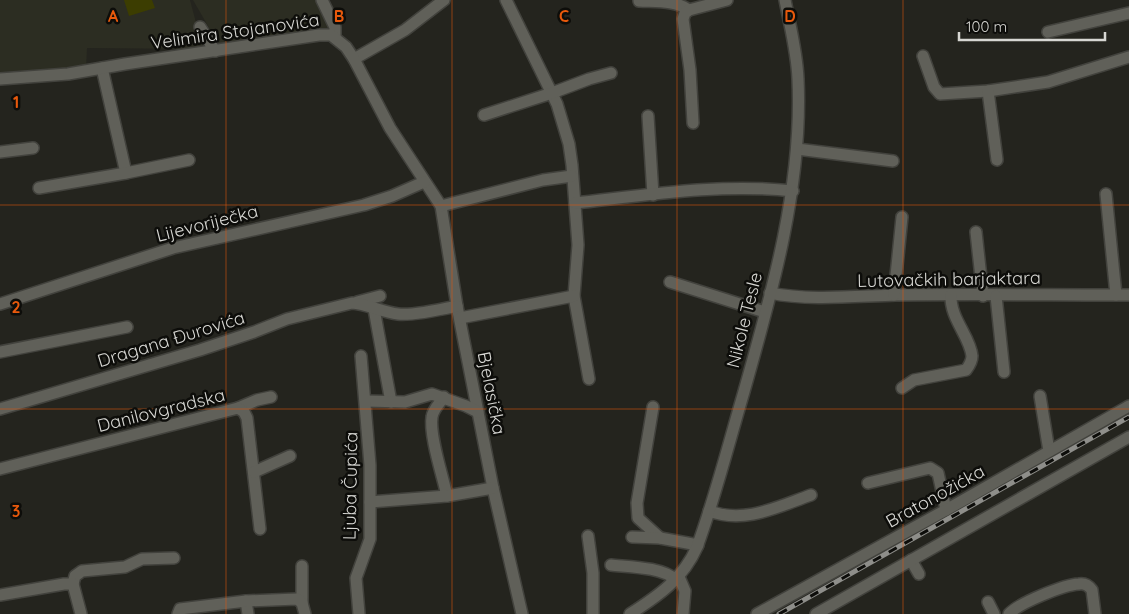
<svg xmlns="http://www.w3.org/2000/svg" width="1129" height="614" font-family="Quicksand,sans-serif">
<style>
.built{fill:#2c2d22}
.green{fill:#3c3d01}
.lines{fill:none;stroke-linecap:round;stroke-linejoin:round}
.minor-casing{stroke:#42423d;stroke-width:14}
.minor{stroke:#606059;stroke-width:11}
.rail-casing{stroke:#8e8e8a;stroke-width:5}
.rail{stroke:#0d0d0a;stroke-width:3;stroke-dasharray:9;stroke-linecap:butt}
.grid{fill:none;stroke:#e8590c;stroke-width:1;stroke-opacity:0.55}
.labels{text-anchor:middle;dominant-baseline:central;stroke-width:5;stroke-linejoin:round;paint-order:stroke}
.street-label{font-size:18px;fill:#d7d7d3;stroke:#0d0d0a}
.grid-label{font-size:16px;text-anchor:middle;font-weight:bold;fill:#e8590c;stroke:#0d0d0a;stroke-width:5;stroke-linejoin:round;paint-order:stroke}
</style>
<rect width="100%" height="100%" fill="#24241e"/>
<!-- built -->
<g class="built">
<polygon points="0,0 190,0 203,49 87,48 86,69 0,75"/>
<polygon points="193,0 319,0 331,28 219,45"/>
</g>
<!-- green -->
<polygon class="green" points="124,0 152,0 155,8 129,16"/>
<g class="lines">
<defs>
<g id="minor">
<polyline points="322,0 335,27 335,37"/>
<polyline points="506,0 557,104 569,144 572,165 578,245 574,296 589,379"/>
<path d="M639,1c16,1 36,-1 50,9"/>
<polyline points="200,27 215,51"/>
<polyline points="1048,32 1129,13"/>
<polyline points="923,56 934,87 940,94 988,91 1048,82 1129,57"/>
<polyline points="354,59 405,30 444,0"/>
<polyline points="102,68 126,173"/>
<polyline points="0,79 68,74 125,64 319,35 331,35 346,47 354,59 390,128 441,206 457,306 493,488 522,614"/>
<polyline points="988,91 997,160"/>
<polyline points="484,115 552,93 589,79 611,73"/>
<polyline points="648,116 653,195"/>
<polyline points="693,123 690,70 683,19 685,13 689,10 727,0"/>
<polyline points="797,149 893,161"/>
<polyline points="0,152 33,148"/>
<polyline points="39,188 126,173 189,160"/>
<polyline points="1106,194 1116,295"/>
<path d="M575,203c72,-8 146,-20 218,-12"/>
<polyline points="441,206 543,180 572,176"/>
<polyline points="976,232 983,296"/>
<polyline points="670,282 765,312"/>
<path d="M770,293c39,8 87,3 126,2 78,-1 155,0 233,0"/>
<polyline points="894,295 902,217"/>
<polyline points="996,296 1004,372"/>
<polyline points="357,302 380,296"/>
<polyline points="0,304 173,248 364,205 392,196 424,182"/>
<polyline points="374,309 391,402"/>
<polyline points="460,318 574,296"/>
<polyline points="0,352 127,327"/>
<path d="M902,388l12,-8 52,-10c3,-4 6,-8 6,-14 -2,-20 -22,-37 -21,-61"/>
<polyline points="1040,396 1049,451"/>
<path d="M444,397c-4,6 -11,12 -12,20 -3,18 11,60 15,79"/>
<polyline points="366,401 405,402 432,394 466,406 478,412"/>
<polyline points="653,407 637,503 638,518 660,538"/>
<polyline points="238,408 257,400 271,397"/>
<path d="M0,409l200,-59 54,-18 33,-13 65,-16c15,1 30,9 46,11 13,2 45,-5 59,-8"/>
<polyline points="0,469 238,408 244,412 247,418 260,529"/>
<polyline points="254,472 290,456"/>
<polyline points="868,483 930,468 938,473 946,510"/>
<polyline points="370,502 447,496 493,488"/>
<path d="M709,511c36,13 68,-4 102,-16"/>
<polyline points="588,536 593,573 593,614"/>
<polyline points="632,537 660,538 698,545"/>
<polyline points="911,560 919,574"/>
<path d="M611,565c19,2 51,2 65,15"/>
<polyline points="302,566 302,603"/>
<polyline points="679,577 685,591 683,614"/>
<polyline points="73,584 75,576 82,571 125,567 142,559 174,558"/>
<polyline points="0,595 64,584 73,584 81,614"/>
<polyline points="246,601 248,614"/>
<polyline points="988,602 994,614"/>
<polyline points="178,614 180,609 246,601 297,599 302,603 305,614"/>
<polyline points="359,614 356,578 370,539 370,465 361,356"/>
<path d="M630,614c28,-18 53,-35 67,-67 18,-49 31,-101 46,-152 29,-102 60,-210 55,-316 -1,-27 -8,-53 -13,-79"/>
<polyline points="757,614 946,510 1129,406"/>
<polyline points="816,614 1129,437"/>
<path d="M1009,614c10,-11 54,-29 70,-30 6,-1 10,2 13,6l3,24"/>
</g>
</defs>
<!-- minor casing -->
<use href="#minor" class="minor-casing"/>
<!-- minor -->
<use href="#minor" class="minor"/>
<defs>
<polyline id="rail" points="779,614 1129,417"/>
</defs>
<!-- rail casing -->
<use href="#rail" class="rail-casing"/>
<!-- rail -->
<use href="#rail" class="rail"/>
</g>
<!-- grid -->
<path class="grid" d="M226,0v614M452,0v614M677,0v614M903,0v614M0,205h1129M0,409h1129"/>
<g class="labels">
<!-- street labels -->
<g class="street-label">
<text transform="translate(235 31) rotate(-8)">Velimira Stojanovića</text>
<text transform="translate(207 223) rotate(-14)">Lijevoriječka</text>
<text transform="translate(949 279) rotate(-1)">Lutovačkih barjaktara</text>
<text transform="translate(744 320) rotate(-76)">Nikole Tesle</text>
<text transform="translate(171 339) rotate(-17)">Dragana Đurovića</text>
<text transform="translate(492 393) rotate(79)">Bjelasička</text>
<text transform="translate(161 410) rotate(-14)">Danilovgradska</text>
<text transform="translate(350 486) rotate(-89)">Ljuba Čupića</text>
<text transform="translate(935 496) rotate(-29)">Bratonožićka</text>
</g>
</g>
<g class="grid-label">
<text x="113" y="22">A</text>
<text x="339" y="22">B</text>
<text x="564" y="22">C</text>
<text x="790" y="22">D</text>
<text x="16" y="108">1</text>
<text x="16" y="313">2</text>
<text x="16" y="517">3</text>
</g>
<!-- scale -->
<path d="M959 32v8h146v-8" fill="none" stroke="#d7d7d3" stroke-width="2.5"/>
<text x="966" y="32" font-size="15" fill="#d7d7d3" stroke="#0d0d0a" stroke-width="4" paint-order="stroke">100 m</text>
</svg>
